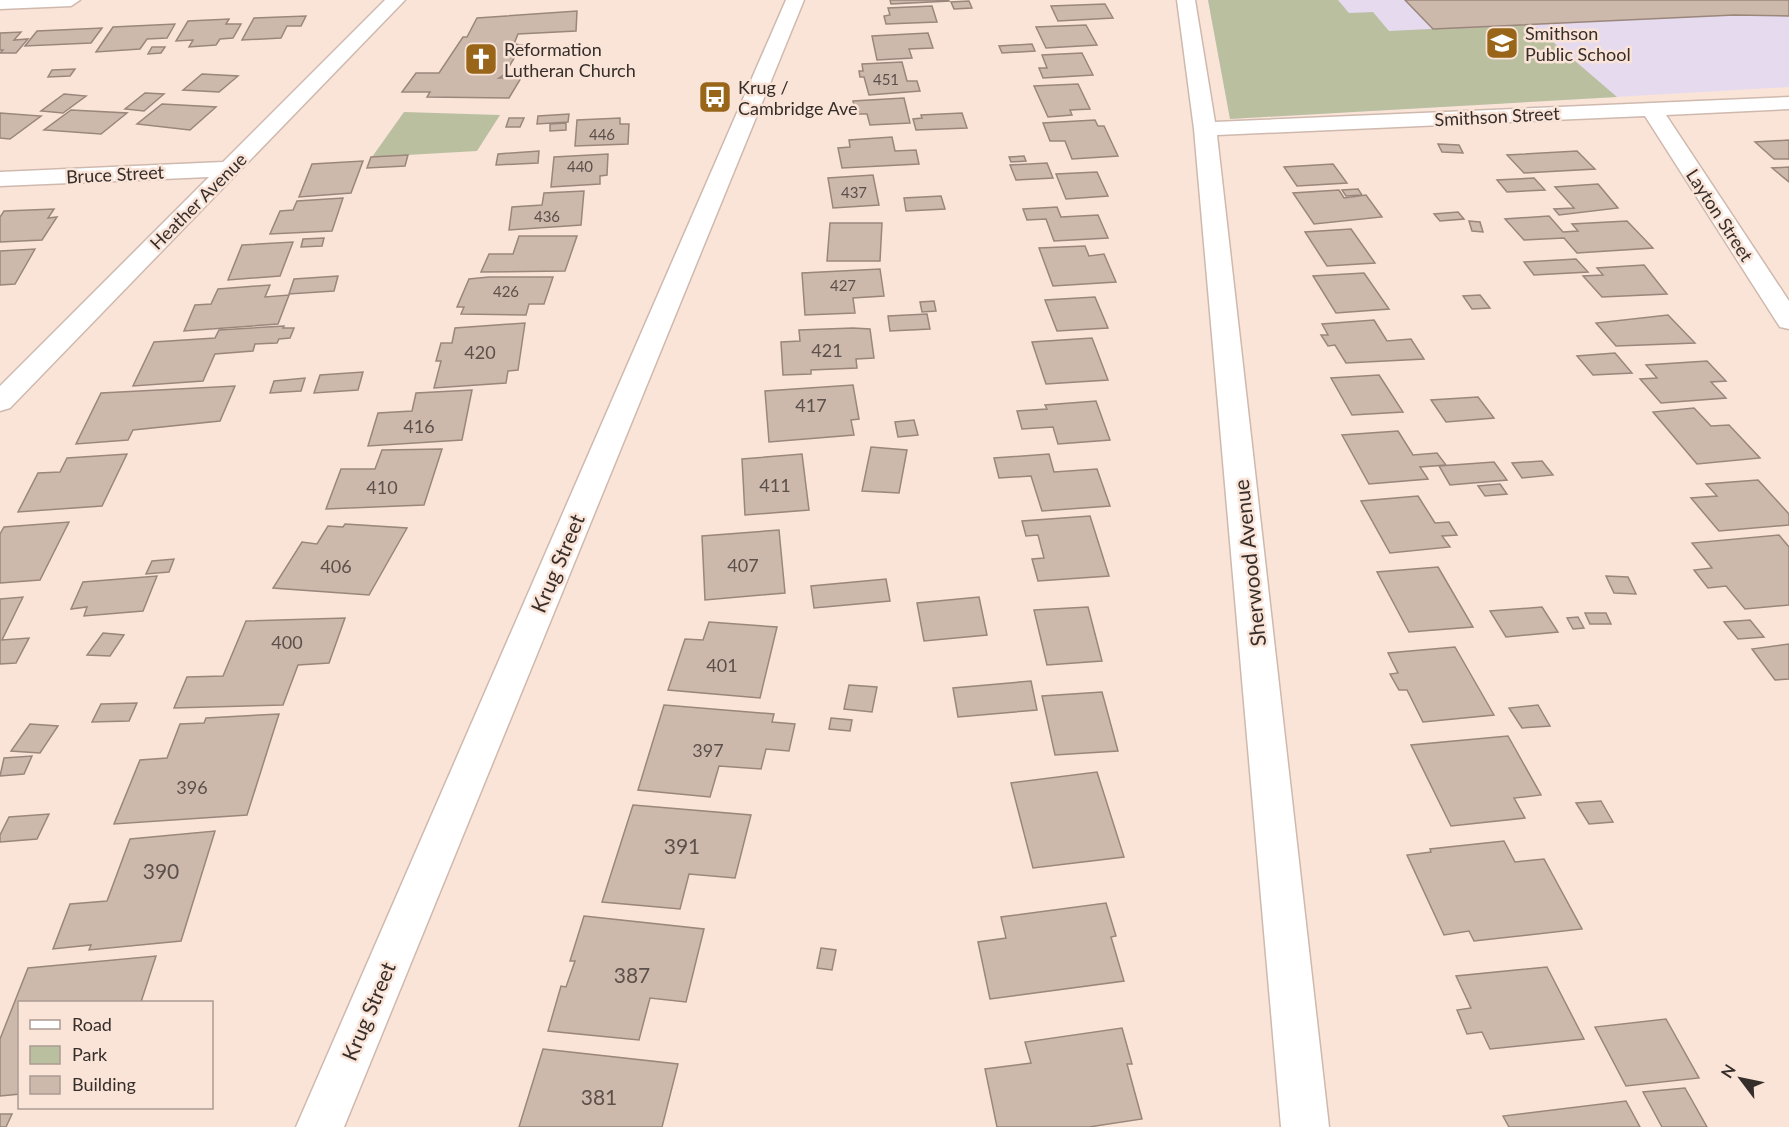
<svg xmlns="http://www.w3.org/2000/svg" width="1789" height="1127" font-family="Lato,sans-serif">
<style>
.education{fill:#e6daee}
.green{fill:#babfa0}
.building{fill:#cdb8ac;stroke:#9a867b;stroke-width:1.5}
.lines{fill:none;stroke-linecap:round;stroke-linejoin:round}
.minor-casing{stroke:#cfb9ae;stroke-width:3}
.minor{fill:#fff;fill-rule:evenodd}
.labels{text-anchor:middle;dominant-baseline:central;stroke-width:5;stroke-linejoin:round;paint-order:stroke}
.far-number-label{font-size:15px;fill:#5c504a}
.far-poi-label{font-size:18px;fill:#362e2a;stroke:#fae4d8;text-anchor:start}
.far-street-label{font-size:18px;fill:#362e2a;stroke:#fae4d8}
.number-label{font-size:18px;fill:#5c504a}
.street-label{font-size:21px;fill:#362e2a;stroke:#fae4d8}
.near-number-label{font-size:21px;fill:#5c504a}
</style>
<rect width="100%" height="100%" fill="#fae4d8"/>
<!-- education -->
<polygon class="education" points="1208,0 1789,0 1789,87 1230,119"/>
<!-- green -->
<g class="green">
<polygon points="1208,0 1338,0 1349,13 1373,12 1389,31 1532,24 1617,97 1230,119"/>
<polygon points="404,112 500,115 477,151 372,157"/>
</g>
<!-- building -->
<g class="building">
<polygon points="890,0 948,0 949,1 891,4"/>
<polygon points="1405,0 1789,0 1789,16 1734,15 1433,29"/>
<polygon points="969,1 972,8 954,9 951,2"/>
<polygon points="1105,4 1113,18 1058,21 1051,6"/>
<polygon points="932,6 937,22 886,24 884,16 890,15 888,8"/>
<polygon points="577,11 576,31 518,34 514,44 522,45 504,75 499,78 521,78 509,98 427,97 430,92 402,92 416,73 439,73 463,37 467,37 477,18"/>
<polygon points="306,16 301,26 287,26 281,38 242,40 254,18"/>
<polygon points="229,19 226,24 241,24 233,38 220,39 216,45 189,47 193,40 176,41 188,21"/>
<polygon points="175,24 167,38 147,39 140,49 96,52 113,27"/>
<polygon points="1086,25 1097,45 1046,48 1036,27"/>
<polygon points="102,28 91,43 25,46 37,31"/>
<polygon points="21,32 14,40 28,39 16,53 0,53 3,50 0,50 0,33"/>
<polygon points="928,33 933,48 909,49 912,58 877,60 872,36"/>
<polygon points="1032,44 1035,51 1002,53 999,46"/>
<polygon points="152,47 165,47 161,53 148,54"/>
<polygon points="1082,53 1093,75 1043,78 1039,68 1047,68 1042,55"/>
<polygon points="902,62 907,81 917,81 920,91 869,95 864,77 860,77 859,71 863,71 862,64"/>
<polygon points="75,69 70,76 48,77 52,70"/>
<polygon points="202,74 238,76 219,92 183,90"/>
<polygon points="1078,84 1090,109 1070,110 1072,115 1048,117 1034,86"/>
<polygon points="145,93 164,94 144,111 125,109"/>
<polygon points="64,94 86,96 63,113 41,111"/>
<polygon points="904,98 910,123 870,125 867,114 856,114 853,101"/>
<polygon points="162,104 216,107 190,130 137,124"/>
<polygon points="71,110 127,113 101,134 44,130"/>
<polygon points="0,113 41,116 10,139 0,138"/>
<polygon points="962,113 967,128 916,130 913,119 922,118 921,115"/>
<polygon points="569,114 568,122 537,124 538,116"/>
<polygon points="509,118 524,118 520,127 506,127"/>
<polygon points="620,118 620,124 629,124 628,144 575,146 577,120"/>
<polygon points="1095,120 1098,126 1104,126 1118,156 1072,159 1065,141 1050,141 1043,123"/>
<polygon points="566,123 566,130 550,131 550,124"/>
<polygon points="892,137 895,151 916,150 919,164 842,168 838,148 850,147 849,140"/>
<polygon points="1789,140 1789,159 1774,159 1755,142"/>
<polygon points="1438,144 1459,145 1463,153 1442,152"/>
<polygon points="539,151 538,163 496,165 498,154"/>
<polygon points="1577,151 1595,169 1524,173 1507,155"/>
<polygon points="608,154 607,175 600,176 600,184 551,187 554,157"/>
<polygon points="408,155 405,166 367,168 371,157"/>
<polygon points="1024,156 1026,161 1011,162 1009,157"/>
<polygon points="363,161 351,193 299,197 312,164"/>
<polygon points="1047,163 1053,178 1016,180 1010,165"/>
<polygon points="1333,164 1347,183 1297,186 1284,167"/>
<polygon points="1789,167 1789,182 1772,168"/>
<polygon points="1097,172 1108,196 1066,199 1056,174"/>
<polygon points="873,175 879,205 833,208 828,178"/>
<polygon points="1534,178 1545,190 1507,192 1497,180"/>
<polygon points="1598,184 1618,208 1559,215 1554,209 1574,208 1555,187"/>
<polygon points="1358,189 1362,195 1346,196 1342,190"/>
<polygon points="1339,190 1344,198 1366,195 1382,217 1314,224 1293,193"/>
<polygon points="584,191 581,225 509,230 512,207 542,205 544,193"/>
<polygon points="941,196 945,209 906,211 904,198"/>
<polygon points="343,198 332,231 270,234 280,211 293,210 297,201"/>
<polygon points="1057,207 1061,217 1098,215 1108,238 1054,241 1046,219 1027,220 1023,209"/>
<polygon points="54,209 48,218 57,217 42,240 0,242 0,217 4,211"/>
<polygon points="1458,212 1464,219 1440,221 1434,214"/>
<polygon points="1549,216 1563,232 1578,231 1572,224 1627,221 1653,248 1577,253 1564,238 1524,240 1505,219"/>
<polygon points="1469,221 1480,222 1483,232 1472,231"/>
<polygon points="830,223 882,223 880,261 827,261"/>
<polygon points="1351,229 1375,263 1327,266 1305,232"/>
<polygon points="519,236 577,236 565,271 481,272 489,254 513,254"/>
<polygon points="324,238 322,246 301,247 303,239"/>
<polygon points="293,242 280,276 228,280 242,245"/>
<polygon points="1085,246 1089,256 1104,254 1116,282 1053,286 1039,248"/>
<polygon points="35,249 15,284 0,285 0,251"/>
<polygon points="1576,259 1588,272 1534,275 1524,262"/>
<polygon points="1644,265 1667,294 1602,297 1583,276 1603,275 1597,268"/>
<polygon points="880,269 884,296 853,298 855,313 805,315 802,273"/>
<polygon points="1364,273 1389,309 1336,313 1313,276"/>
<polygon points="338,276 334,291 289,294 294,279"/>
<polygon points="489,277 553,277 544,304 529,304 526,315 461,314 464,307 457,307 469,279"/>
<polygon points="270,285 265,297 289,295 278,324 184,331 195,305 211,304 218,289"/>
<polygon points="1480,295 1490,308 1472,309 1463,296"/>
<polygon points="1095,297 1108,328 1057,331 1045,300"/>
<polygon points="934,301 936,311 922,312 920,302"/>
<polygon points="927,314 930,329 890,331 888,316"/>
<polygon points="1668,315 1695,343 1616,346 1596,323"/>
<polygon points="1374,320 1387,341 1411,339 1424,359 1346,363 1335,345 1328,346 1321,335 1328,335 1322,324"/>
<polygon points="525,323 518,370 508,371 506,383 434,388 441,361 436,361 441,343 452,343 455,328"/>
<polygon points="284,326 283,328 294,328 290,338 279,339 277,343 255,344 253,351 215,354 203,381 133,386 154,342 215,338 219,330"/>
<polygon points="853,328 870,329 874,358 856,359 857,368 811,370 811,374 783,375 781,342 800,341 799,330"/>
<polygon points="1092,338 1108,380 1046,384 1032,342"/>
<polygon points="1615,353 1632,373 1593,375 1577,356"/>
<polygon points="1707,361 1726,381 1711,382 1726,398 1661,403 1640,379 1657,378 1646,365"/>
<polygon points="363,372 358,390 314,393 320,375"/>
<polygon points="1379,375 1403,412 1352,415 1331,378"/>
<polygon points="305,378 301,391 270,393 274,381"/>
<polygon points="853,385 859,419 851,420 854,435 769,442 765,391"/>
<polygon points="235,386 220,421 133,430 128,440 76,444 101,393"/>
<polygon points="472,390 462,440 368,446 378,413 412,411 416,393"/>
<polygon points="1478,397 1494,418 1446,422 1431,400"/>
<polygon points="1096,401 1110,440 1058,444 1053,427 1022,429 1017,411 1047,409 1045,405"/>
<polygon points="1694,408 1711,426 1729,425 1760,458 1697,464 1653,412"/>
<polygon points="914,420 918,435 898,437 895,422"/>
<polygon points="1398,431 1413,455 1437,453 1446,465 1420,467 1428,479 1369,484 1342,435"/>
<polygon points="871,447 907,450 899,493 862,491"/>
<polygon points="442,449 424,505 326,509 341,469 375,469 382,450"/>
<polygon points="127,454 102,506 18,512 38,473 60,472 67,458"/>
<polygon points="802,454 809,510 745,515 742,459"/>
<polygon points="1049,454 1054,472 1097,469 1110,506 1042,511 1031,476 999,478 994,458"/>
<polygon points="1542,461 1553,475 1522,478 1512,463"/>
<polygon points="1494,462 1507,480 1450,485 1439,466"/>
<polygon points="1758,480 1789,514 1789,525 1719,531 1691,498 1717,496 1706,484"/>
<polygon points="1500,484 1507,494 1485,496 1478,486"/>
<polygon points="1418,496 1435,523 1449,522 1457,535 1442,536 1450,547 1390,553 1361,501"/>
<polygon points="1090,516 1109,576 1038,581 1032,559 1044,558 1038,535 1026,536 1022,521"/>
<polygon points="69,522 40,580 0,583 0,534 4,527"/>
<polygon points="345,524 407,528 369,595 273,588 302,542 317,544 328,526 343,527"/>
<polygon points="779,530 785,593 705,600 702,536"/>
<polygon points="1779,535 1789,547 1789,605 1745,609 1726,586 1708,588 1694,570 1712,568 1692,543"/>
<polygon points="174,559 169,572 146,574 152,561"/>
<polygon points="1438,567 1473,627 1409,632 1377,572"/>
<polygon points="157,576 143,611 84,616 87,607 71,609 83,582"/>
<polygon points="1606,576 1628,577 1636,594 1614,593"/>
<polygon points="886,579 890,601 814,608 811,586"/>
<polygon points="23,597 2,640 29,638 16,663 0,664 0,599"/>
<polygon points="979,597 987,635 924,641 917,603"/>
<polygon points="1088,607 1102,661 1047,665 1034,610"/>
<polygon points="1542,607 1558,632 1506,637 1490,611"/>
<polygon points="1585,613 1606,613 1611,624 1590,624"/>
<polygon points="1578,617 1584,628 1573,629 1567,618"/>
<polygon points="345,618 329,663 298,665 283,705 174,708 187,677 223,676 246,621"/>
<polygon points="1750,620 1764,637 1738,639 1724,622"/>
<polygon points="709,622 777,627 760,698 668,690 685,639 703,640"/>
<polygon points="103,633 124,635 110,656 87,655"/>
<polygon points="1789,644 1789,679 1775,680 1752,649"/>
<polygon points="1455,647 1494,715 1423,722 1407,690 1399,690 1390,674 1398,673 1388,653"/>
<polygon points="1031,681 1037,710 958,717 953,688"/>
<polygon points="849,685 877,687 872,712 844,709"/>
<polygon points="1102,692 1118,751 1055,755 1042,696"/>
<polygon points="137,703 129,721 92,722 101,704"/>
<polygon points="664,705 774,714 772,722 795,724 789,751 766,749 761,769 719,766 710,797 638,790"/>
<polygon points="1538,705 1550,726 1522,728 1509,708"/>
<polygon points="279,714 247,815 114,824 140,760 167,758 180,724 204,723 206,718"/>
<polygon points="831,718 852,720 850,731 829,729"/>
<polygon points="30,724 58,726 40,753 11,751"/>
<polygon points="1508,736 1541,795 1514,798 1525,818 1451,826 1411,745"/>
<polygon points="32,756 24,774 0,776 4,758"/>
<polygon points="1097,772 1124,857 1033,868 1011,783"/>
<polygon points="1601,801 1613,822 1589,824 1576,803"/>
<polygon points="633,805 751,815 735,878 689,874 680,909 602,902"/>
<polygon points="49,814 37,839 0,842 0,835 9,817"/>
<polygon points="215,831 181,941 89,950 91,945 53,949 70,904 107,901 130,839"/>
<polygon points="1504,841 1515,862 1544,859 1582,929 1474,941 1469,931 1444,935 1407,855 1431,852 1430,849"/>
<polygon points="1106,903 1116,936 1111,937 1124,981 990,999 978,942 1006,938 1001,917"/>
<polygon points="584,916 704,929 686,1002 650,998 639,1040 548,1031 561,986 566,987 575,961 570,961"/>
<polygon points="821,948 836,950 832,970 817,968"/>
<polygon points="156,956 141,1002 20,1002 20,1094 0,1096 0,1039 28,968"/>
<polygon points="1547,967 1584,1039 1490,1049 1482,1032 1467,1034 1457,1010 1471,1008 1456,976"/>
<polygon points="1666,1019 1699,1078 1626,1086 1595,1027"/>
<polygon points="1122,1028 1132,1064 1127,1064 1142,1119 1089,1127 997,1127 985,1069 1031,1063 1025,1042"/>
<polygon points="543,1049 678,1064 662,1127 519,1127"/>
<polygon points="1685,1088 1707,1127 1662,1127 1643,1092"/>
<polygon points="1626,1101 1640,1127 1509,1127 1503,1116"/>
<polygon points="0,1114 12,1114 6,1127 0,1127"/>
</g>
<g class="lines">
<defs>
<g id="minor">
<polygon points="0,0 80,0 71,6 0,9"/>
<polygon points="385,0 405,0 10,408 0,411 0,386 209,177 0,186 0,172 223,162"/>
<polygon points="786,0 804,0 344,1127 296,1127"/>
<polygon points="1177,0 1195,0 1215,122 1789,97 1789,109 1666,115 1789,301 1789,329 1780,327 1776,321 1645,116 1217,135 1329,1127 1281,1127 1194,129"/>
</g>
</defs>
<!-- minor casing -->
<use href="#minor" class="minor-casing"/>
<!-- minor -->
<use href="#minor" class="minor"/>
</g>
<!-- icons -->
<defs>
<symbol id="school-square" viewBox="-11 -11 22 22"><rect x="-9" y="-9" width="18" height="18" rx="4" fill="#986519" stroke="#fae4d8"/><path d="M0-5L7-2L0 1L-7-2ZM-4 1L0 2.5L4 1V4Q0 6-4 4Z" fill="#fff"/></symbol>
<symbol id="church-square" viewBox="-11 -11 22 22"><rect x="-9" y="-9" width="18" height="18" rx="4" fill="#986519" stroke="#fae4d8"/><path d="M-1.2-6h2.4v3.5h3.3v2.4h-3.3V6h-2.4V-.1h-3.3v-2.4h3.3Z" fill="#fff"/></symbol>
<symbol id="bus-square" viewBox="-11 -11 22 22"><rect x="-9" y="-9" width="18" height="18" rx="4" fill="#986519" stroke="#fae4d8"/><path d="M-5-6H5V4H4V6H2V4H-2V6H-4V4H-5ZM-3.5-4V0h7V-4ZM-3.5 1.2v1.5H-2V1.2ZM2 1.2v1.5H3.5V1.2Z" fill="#fff"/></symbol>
</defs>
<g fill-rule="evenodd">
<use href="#school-square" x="1483" y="24" width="38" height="38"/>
<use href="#church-square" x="462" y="40" width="38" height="38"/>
<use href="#bus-square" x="696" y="78" width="38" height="38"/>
</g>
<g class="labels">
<!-- far-number labels -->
<g class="far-number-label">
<text x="886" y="79">451</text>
<text x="602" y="134">446</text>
<text x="580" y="166">440</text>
<text x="854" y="192">437</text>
<text x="547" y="216">436</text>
<text x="843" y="285">427</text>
<text x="506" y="291">426</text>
</g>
<!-- far-poi labels -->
<g class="far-poi-label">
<text x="1525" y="33">Smithson<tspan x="1525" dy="21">Public School</tspan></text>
<text x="504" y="49">Reformation<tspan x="504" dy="21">Lutheran Church</tspan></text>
<text x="738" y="87">Krug /<tspan x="738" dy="21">Cambridge Ave</tspan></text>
</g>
<!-- far-street labels -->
<g class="far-street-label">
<text transform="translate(1497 116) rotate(-3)">Smithson Street</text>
<text transform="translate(115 174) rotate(-3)">Bruce Street</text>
<text transform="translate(198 201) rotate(-45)">Heather Avenue</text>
<text transform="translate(1720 215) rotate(57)">Layton Street</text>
</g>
<!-- number labels -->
<g class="number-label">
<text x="827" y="350">421</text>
<text x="480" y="352">420</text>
<text x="811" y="405">417</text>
<text x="419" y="426">416</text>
<text x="775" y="485">411</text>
<text x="382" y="487">410</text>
<text x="743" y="565">407</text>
<text x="336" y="566">406</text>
<text x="287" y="642">400</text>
<text x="722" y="665">401</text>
<text x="708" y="750">397</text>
<text x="192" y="787">396</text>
</g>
<!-- street labels -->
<g class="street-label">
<text transform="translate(557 563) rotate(-67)">Krug Street</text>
<text transform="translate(1249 563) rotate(-96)">Sherwood Avenue</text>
<text transform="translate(368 1011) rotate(-67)">Krug Street</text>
</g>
<!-- near-number labels -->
<g class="near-number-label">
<text x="682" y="845">391</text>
<text x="161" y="870">390</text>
<text x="632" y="974">387</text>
<text x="599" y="1096">381</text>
</g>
</g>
<!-- legend -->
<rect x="18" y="1001" width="195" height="108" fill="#fae4d8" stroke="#ac9b92" stroke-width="1.5"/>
<rect x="30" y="1020" width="30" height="9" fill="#ffffff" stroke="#ac9b92" stroke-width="1.5"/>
<text x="72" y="1031" font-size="18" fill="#362e2a">Road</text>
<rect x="30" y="1046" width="30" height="18" fill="#babfa0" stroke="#ac9b92" stroke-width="1.5"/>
<text x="72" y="1061" font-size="18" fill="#362e2a">Park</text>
<rect x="30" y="1076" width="30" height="18" fill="#cdb8ac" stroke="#ac9b92" stroke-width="1.5"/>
<text x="72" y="1091" font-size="18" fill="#362e2a">Building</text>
<!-- north arrow -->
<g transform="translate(1741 1079) rotate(302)" stroke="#fae4d8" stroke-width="4.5" paint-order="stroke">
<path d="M0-4.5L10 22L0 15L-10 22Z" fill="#362e2a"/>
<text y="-9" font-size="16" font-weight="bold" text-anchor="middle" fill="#362e2a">N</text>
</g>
</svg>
